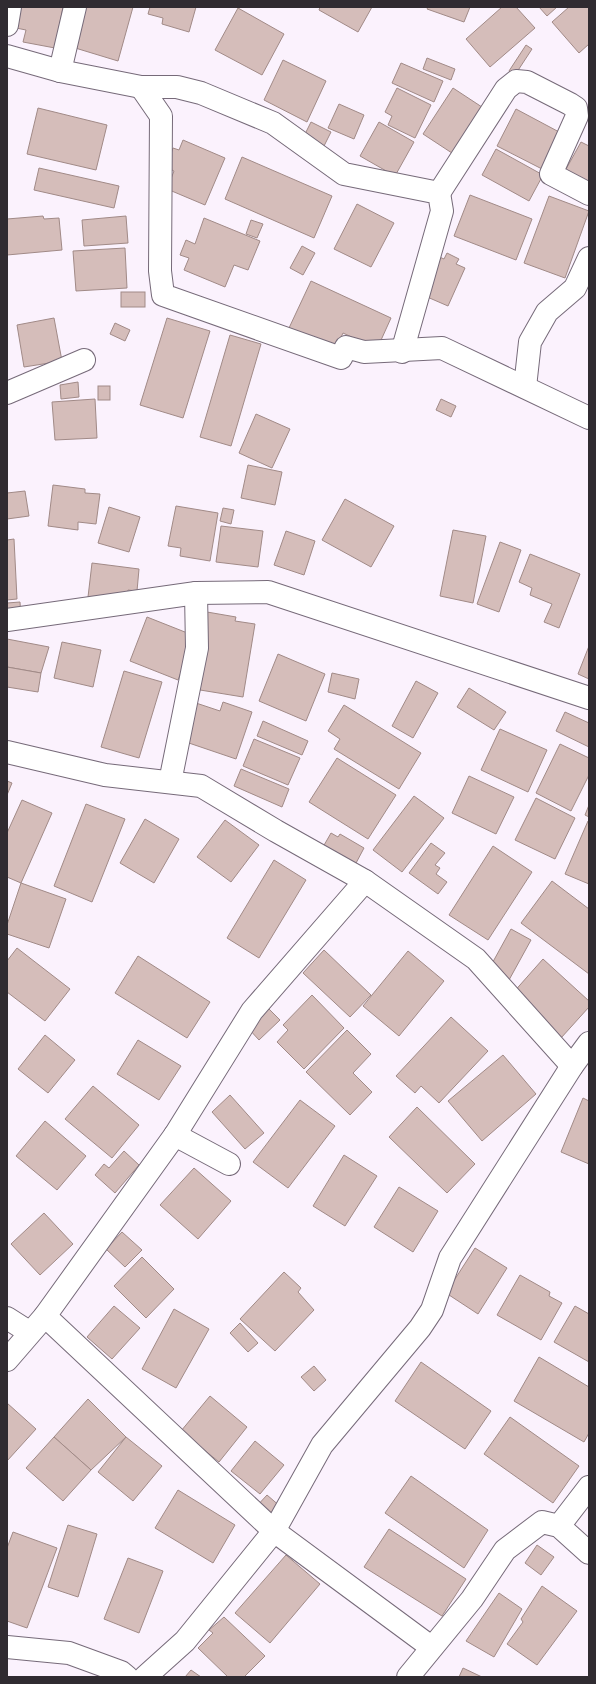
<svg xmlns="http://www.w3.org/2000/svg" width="596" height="1684" font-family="'Exo 2',sans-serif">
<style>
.building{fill:#d5bdba;stroke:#a18a87}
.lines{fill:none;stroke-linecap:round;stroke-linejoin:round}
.minor-casing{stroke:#766a79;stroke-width:24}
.minor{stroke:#fff;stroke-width:22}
</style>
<rect width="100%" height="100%" fill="#fbf2fd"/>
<!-- building -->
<g class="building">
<polygon points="15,7 63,7 55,48 23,42 26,30 11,27"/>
<polygon points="84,7 133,7 118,61 72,47"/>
<polygon points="150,7 196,7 189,32 162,24 163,18 148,14"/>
<polygon points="320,7 372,7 358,32 319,10"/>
<polygon points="428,7 470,7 464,22 427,9"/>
<polygon points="502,7 516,7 535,28 490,67 466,39"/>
<polygon points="539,7 557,7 547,16"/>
<polygon points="569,7 589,7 589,44 579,53 552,22"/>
<polygon points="238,8 284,34 262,75 215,50"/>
<polygon points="526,45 532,49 515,75 509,71"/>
<polygon points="427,58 455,69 451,80 423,69"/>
<polygon points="283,60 326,81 307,122 264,100"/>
<polygon points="401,63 443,81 434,102 392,83"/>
<polygon points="397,88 431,105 415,138 388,125 392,116 385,112"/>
<polygon points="453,88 488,111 458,157 423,134"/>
<polygon points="339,104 364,115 354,139 328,128"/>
<polygon points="38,108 107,125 96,170 27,154"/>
<polygon points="516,109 561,133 542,169 497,146"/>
<polygon points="311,122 331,132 322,150 302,140"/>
<polygon points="379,122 414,142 395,176 360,156"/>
<polygon points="183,140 225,158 205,205 167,189 174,171 166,167 173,148 179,150"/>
<polygon points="581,142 589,146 589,185 565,171"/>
<polygon points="496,149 543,175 529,201 482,175"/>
<polygon points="242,157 332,196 314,238 225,199"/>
<polygon points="39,168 119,186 114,208 34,190"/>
<polygon points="470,195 532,219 516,260 454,236"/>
<polygon points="549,196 589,211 565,278 524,263"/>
<polygon points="357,204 394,223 371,267 334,249"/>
<polygon points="43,216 44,219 59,218 62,250 7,255 7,219"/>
<polygon points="126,216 128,243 84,246 82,220"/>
<polygon points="204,218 260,241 248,270 234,265 225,287 184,270 189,258 180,255 186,240 195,244"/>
<polygon points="251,220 263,224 257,238 246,234"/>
<polygon points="302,246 315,253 303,275 290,268"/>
<polygon points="125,248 127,288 76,291 73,251"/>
<polygon points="447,253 459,259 456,264 465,268 448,306 418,293 435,255 444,259"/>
<polygon points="311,281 391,318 377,349 343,333 335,350 289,328"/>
<rect x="121" y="292" width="24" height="15"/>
<polygon points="54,318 62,361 24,367 17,325"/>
<polygon points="167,318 210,331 183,418 140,405"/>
<polygon points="115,323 130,330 125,341 110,334"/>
<polygon points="230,335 261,344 231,446 200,437"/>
<polygon points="78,382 79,397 61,399 60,385"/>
<rect x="98" y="386" width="12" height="14"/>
<polygon points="95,399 97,438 55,440 52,402"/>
<polygon points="441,399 456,406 451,417 436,410"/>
<polygon points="256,414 290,429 272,468 239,453"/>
<polygon points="248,465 282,472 275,505 241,498"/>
<polygon points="53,485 85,489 85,493 100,494 96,524 78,522 78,530 48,526"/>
<polygon points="25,491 29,516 7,519 7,493"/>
<polygon points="345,499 394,526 371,567 322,540"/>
<polygon points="176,506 218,513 210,561 180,556 181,548 168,546"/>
<polygon points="109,507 140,517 129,552 98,543"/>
<polygon points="223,508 234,510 231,524 220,521"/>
<polygon points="221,526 263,531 258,567 216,562"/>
<polygon points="453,530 486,536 473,603 440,596"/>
<polygon points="286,531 315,541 304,575 274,565"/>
<polygon points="14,539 17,599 7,600 7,540"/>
<polygon points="500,542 521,550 499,612 477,604"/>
<polygon points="530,554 580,574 559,628 544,622 552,604 530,595 532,588 519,582"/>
<polygon points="92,563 139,569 137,591 128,590 126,601 88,597"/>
<polygon points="20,602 21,618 7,619 7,603"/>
<polygon points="207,612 236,617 235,621 255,624 243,697 194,689"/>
<polygon points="147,617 195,636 178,680 130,661"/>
<polygon points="7,639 49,647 41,673 7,667"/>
<polygon points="62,642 101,650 93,687 54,678"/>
<polygon points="589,646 589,679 578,674"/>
<polygon points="278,654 325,674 306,721 259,701"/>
<polygon points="7,667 41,673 38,692 7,687"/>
<polygon points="124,671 162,682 139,758 101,747"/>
<polygon points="332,673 359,679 355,699 328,692"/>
<polygon points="416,681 438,693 413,738 392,726"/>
<polygon points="469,688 506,712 494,730 457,707"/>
<polygon points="193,702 220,711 223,702 252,712 236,759 180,740"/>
<polygon points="344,705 421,753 399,789 334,749 340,739 328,731"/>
<polygon points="565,712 589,723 589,747 556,731"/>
<polygon points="263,721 308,741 302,755 257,736"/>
<polygon points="500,729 547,750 528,792 481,770"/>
<polygon points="254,739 300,758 288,785 243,766"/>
<polygon points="560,744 589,758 589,775 571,811 536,793"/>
<polygon points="337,758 396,795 368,839 309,802"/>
<polygon points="241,769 289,789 282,807 234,786"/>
<polygon points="469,776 514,797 496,834 452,813"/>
<polygon points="7,781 12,783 7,795"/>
<polygon points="414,796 444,818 402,872 373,850"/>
<polygon points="536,798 575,818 555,859 515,840"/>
<polygon points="22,800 52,813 21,883 7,877 7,833"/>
<polygon points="86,804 125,819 92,902 54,886"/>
<polygon points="589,805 589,817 585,815"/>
<polygon points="145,819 179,839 154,883 120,863"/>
<polygon points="225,820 259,845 231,882 197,857"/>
<polygon points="588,821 589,822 589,884 565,874"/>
<polygon points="331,833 338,837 340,834 364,848 355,865 323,847"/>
<polygon points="431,843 445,853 435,865 440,868 436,874 447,882 438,894 409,873"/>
<polygon points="493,846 532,872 488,940 449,915"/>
<polygon points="274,860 306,880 259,958 227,938"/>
<polygon points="552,881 589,909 589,974 521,923"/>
<polygon points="21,883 66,899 49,948 7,934 7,925"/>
<polygon points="511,929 531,940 509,980 489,969"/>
<polygon points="17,948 70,989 45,1021 7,992 7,961"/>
<polygon points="324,950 371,995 350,1017 303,973"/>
<polygon points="408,951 444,981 399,1036 363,1006"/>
<polygon points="138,956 210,1002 187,1038 115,993"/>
<polygon points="543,959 589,1001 589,1007 561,1038 512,994"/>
<polygon points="312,995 344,1028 304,1069 277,1042 288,1030 283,1025"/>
<polygon points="269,1009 280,1020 259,1040 248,1028"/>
<polygon points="451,1017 488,1051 439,1103 421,1086 415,1093 396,1076"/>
<polygon points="347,1030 371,1054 353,1073 372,1092 350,1115 306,1072"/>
<polygon points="45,1035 75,1060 48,1093 18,1069"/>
<polygon points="138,1040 181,1066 159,1100 117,1074"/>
<polygon points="503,1055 536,1094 482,1141 448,1101"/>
<polygon points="93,1086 139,1125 112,1158 65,1119"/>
<polygon points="230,1095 264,1133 245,1149 212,1112"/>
<polygon points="583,1098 589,1101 589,1164 561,1152"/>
<polygon points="300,1100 335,1126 288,1188 253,1162"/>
<polygon points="417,1107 475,1164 447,1193 389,1137"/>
<polygon points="45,1121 86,1156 57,1190 16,1156"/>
<polygon points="124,1151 139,1165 115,1193 95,1175 104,1164 109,1168"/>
<polygon points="344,1155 377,1176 345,1226 313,1206"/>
<polygon points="194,1168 231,1201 198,1239 160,1205"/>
<polygon points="399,1187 438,1211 413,1252 374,1227"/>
<polygon points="44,1213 73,1244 40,1275 11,1244"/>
<polygon points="122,1232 142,1250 125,1267 106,1249"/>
<polygon points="475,1248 507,1268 478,1314 446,1293"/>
<polygon points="142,1257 174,1289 146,1318 114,1286"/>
<polygon points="284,1272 301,1288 298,1292 314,1310 275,1351 240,1319"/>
<polygon points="520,1275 550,1292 549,1296 562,1303 541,1340 497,1315"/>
<polygon points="114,1306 140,1328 112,1359 87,1337"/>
<polygon points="575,1306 589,1314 589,1362 554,1342"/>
<polygon points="174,1309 209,1329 176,1388 142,1369"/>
<polygon points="240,1323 258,1343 248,1352 230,1333"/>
<polygon points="539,1357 589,1387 589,1433 584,1442 514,1401"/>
<polygon points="421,1362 491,1411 465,1449 395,1401"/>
<polygon points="314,1366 326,1380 314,1391 301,1377"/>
<polygon points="210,1396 247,1427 219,1462 181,1431"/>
<polygon points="88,1399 126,1437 91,1470 54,1437"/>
<polygon points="7,1403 36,1429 7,1461"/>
<polygon points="510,1417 579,1466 553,1503 484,1454"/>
<polygon points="54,1437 91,1470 63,1501 26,1468"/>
<polygon points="126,1437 162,1466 133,1501 98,1472"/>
<polygon points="255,1441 284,1465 260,1494 231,1471"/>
<polygon points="411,1476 488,1530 464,1568 385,1513"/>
<polygon points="178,1490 235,1525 213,1563 155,1528"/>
<polygon points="267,1495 281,1507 270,1521 255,1508"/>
<polygon points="68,1525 97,1534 78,1597 48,1587"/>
<polygon points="389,1529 466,1579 442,1616 364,1567"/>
<polygon points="13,1532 57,1548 27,1628 7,1621 7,1548"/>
<polygon points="537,1545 554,1557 541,1575 525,1563"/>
<polygon points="286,1555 320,1584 270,1643 235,1613"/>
<polygon points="128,1558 163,1571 139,1633 104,1619"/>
<polygon points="542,1586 577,1611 537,1665 507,1644 523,1622 521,1619"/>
<polygon points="499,1593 522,1609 494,1657 466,1641"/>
<polygon points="224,1617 265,1656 244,1677 228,1677 198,1648 213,1633 209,1630"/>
<polygon points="463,1668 482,1677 459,1677"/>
<polygon points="191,1670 201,1677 185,1677"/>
</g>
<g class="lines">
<defs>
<g id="minor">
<polyline points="7,25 10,7"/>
<polyline points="7,56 60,71 141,87 177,87 201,93 273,123 344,174 439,193 442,211 402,352"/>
<polyline points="60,71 75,7"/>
<polyline points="141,87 161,116 160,271 163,295 341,358 346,347 364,352 442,348 589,418"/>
<polyline points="439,193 506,89 516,81 527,82 570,104 576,108 577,116 551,174 589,194"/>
<polyline points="525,387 530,342 547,312 575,288 589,258"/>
<polyline points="7,393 84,360"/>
<polyline points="7,620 196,593 268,592 589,698"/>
<polyline points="7,752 105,775 201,786 276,831 365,881 476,959 572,1066"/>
<polyline points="170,782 197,648 196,593"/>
<polyline points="175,1135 229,1164"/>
<polyline points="45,1316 274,1531 431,1647"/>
<polyline points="7,1318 29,1332"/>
<polyline points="7,1360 45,1316 175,1135 252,1011 365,881"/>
<polyline points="559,1526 589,1487"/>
<polyline points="7,1647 69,1653 121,1672 127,1677"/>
<polyline points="145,1677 185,1641 274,1531 322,1445 420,1328 432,1310 450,1258 572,1066 589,1043"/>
<polyline points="408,1677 472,1599 505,1550 542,1522 559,1526 589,1553"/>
</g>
</defs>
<!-- minor casing -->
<use href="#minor" class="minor-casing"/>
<!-- minor -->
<use href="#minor" class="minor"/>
</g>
<!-- border -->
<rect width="596" height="1684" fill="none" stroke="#302b31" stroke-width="16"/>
</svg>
